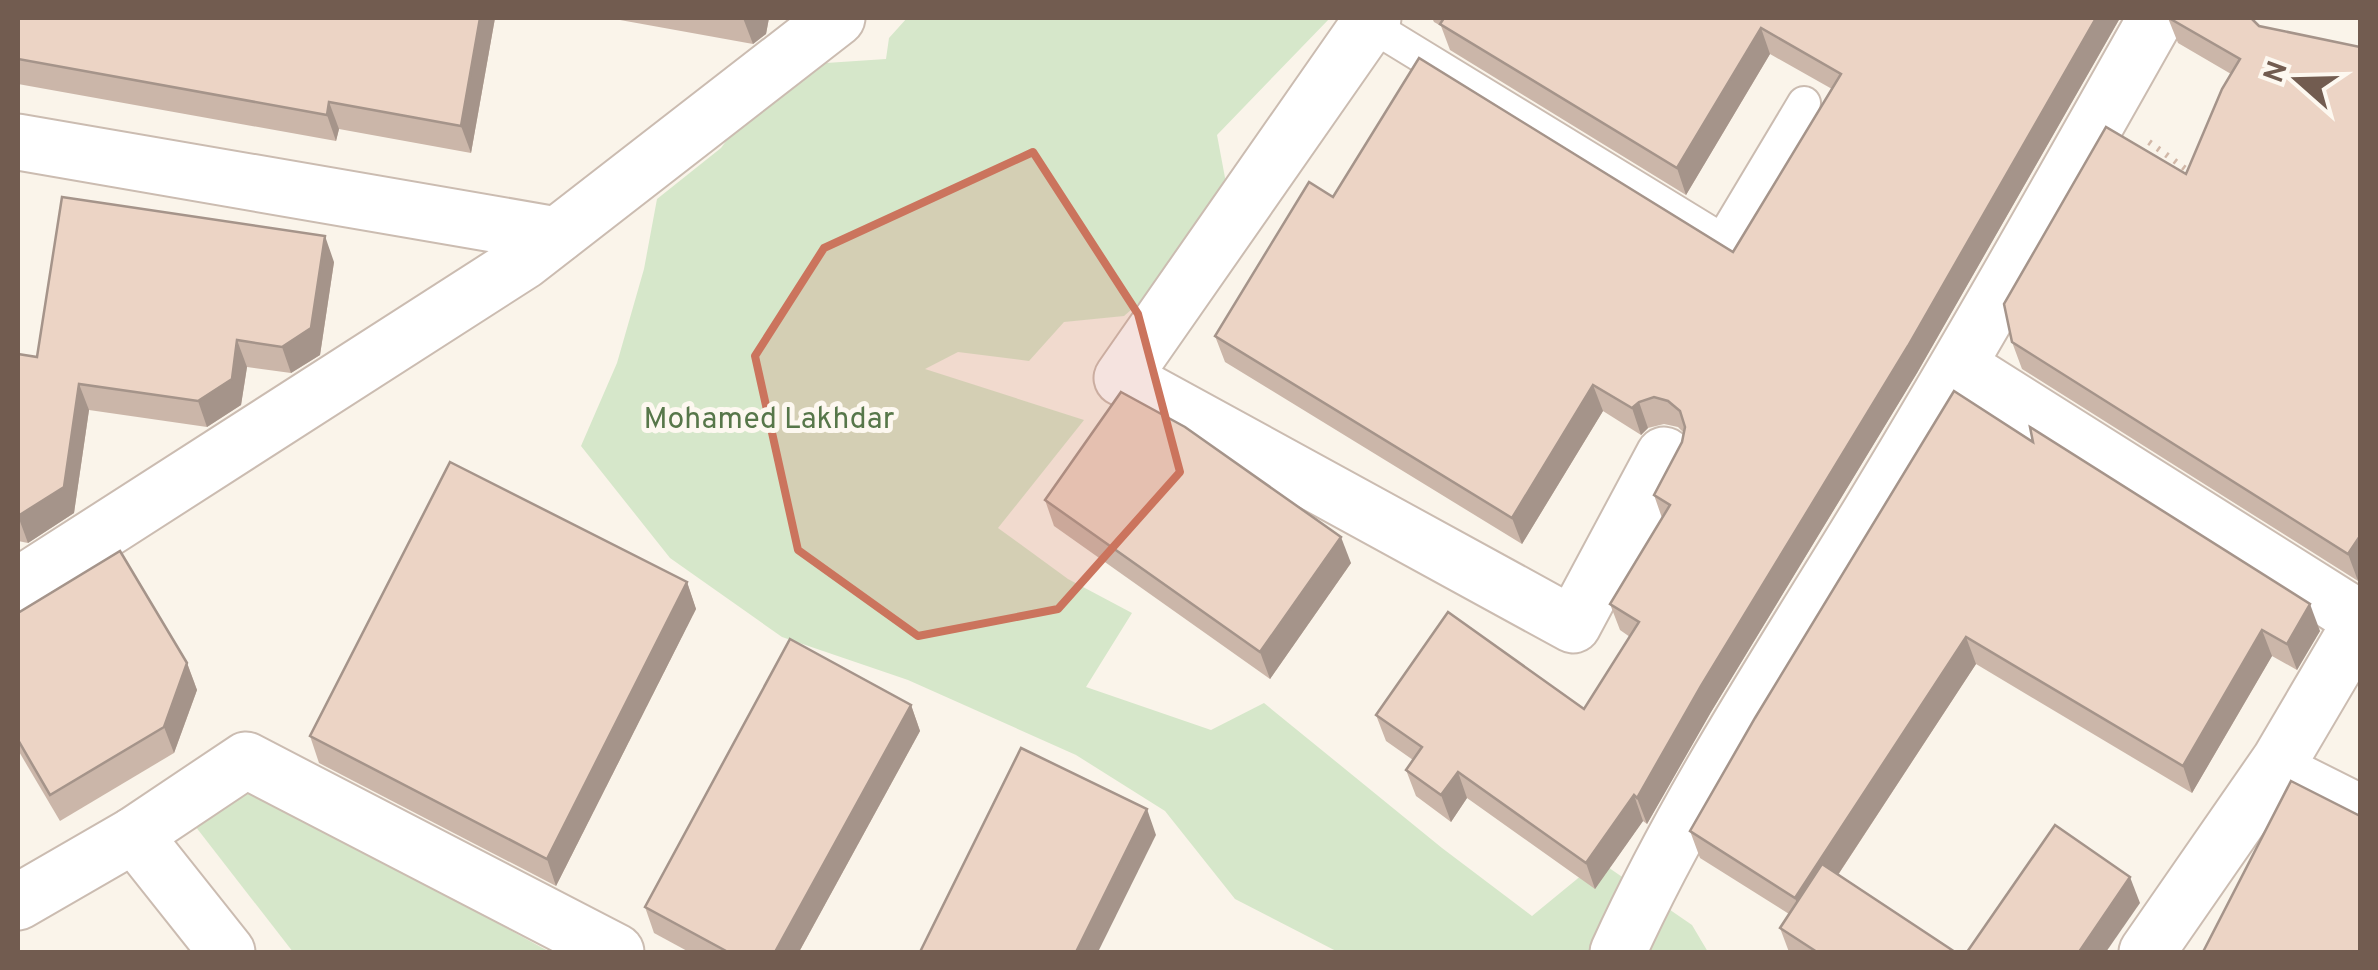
<svg xmlns="http://www.w3.org/2000/svg" width="2378" height="970" font-family="Overpass,sans-serif">
<style>
.green{fill:#d6e7ca}
.lines{fill:none;stroke-linecap:round;stroke-linejoin:round}
.service-casing{stroke:#cbbcb1;stroke-width:36}
.minor-casing{stroke:#cbbcb1;stroke-width:59}
.path{stroke:#d2b8a8;stroke-width:6;stroke-dasharray:2.5 8;stroke-linecap:butt}
.service{stroke:#fff;stroke-width:32}
.minor{stroke:#fff;stroke-width:55}
.wall{fill:#cbb6a9}
.shaded-wall{fill:#a5948a}
.building{fill:#ecd4c5;stroke:#a5948a;stroke-width:2.5}
.marked{fill:#cb745d;fill-opacity:0.2;stroke:#cb745d;stroke-width:8;stroke-linejoin:round}
.labels{text-anchor:middle;dominant-baseline:central;stroke-width:10;stroke-linejoin:round;paint-order:stroke}
.park-label{font-size:30px;fill:#57774a;stroke:#fdf8f0}
</style>
<rect width="100%" height="100%" fill="#faf4ea"/>
<!-- green -->
<g class="green">
<polygon points="907,18 1330,18 1217,135 1232,215 1185,263 1124,316 1064,322 1029,361 958,352 925,369 1084,420 998,528 1068,579 1132,613 1086,687 1211,730 1264,703 1442,848 1532,916 1599,861 1692,925 1708,952 1338,952 1235,899 1165,811 1076,755 908,680 782,637 670,558 581,446 617,363 644,269 657,199 721,148 770,81 811,64 886,59 889,38"/>
<polygon points="232,777 550,952 293,952 192,822"/>
</g>
<g class="lines">
<defs>
<g id="service">
<polyline points="1369,24 1722,240 1804,103"/>
<polyline points="2280,760 2360,800"/>
</g>
<g id="minor">
<polyline points="1373,18 1122,378 1573,625 1664,455"/>
<polyline points="18,142 557,235"/>
<polyline points="1959,366 2360,619"/>
<polyline points="18,586 524,261 837,18"/>
<polyline points="134,835 246,760 616,952"/>
<polyline points="18,902 134,835 227,952"/>
<path d="M1618,952c69,-152 166,-298 253,-441 99,-163 192,-328 285,-493"/>
<polyline points="2147,952 2280,760 2360,624"/>
</g>
</defs>
<!-- service casing -->
<use href="#service" class="service-casing"/>
<!-- minor casing -->
<use href="#minor" class="minor-casing"/>
<!-- path -->
<polyline class="path" points="2149,142 2191,173"/>
<!-- service -->
<use href="#service" class="service"/>
<!-- minor -->
<use href="#minor" class="minor"/>
</g>
<!-- wall -->
<g class="wall">
<polygon points="18,18 495,18 471,153 339,129 336,141 18,84"/>
<polygon points="609,18 769,18 766,34 753,44"/>
<polygon points="1432,18 2120,18 1917,373 1711,712 1647,824 1643,821 1595,889 1467,798 1451,822 1416,796 1406,770 1413,760 1386,741 1376,715 1584,709 1630,637 1620,630 1610,604 1662,518 1654,495 1682,442 1684,433 1678,427 1664,424 1648,428 1641,435 1603,411 1522,544 1225,362 1215,336 1333,197 1733,252 1832,89 1770,54 1686,195 1450,50 1441,26 1434,22"/>
<polygon points="2168,18 2251,18 2358,581 2022,369 2012,342 2186,174 2231,74 2178,43"/>
<polygon points="334,262 320,355 291,373 247,367 241,405 207,427 89,410 74,513 28,543 18,541 18,354 37,357"/>
<polygon points="1954,391 2320,631 2297,670 2272,656 2192,793 1976,664 1838,875 1955,952 1789,952 1780,928 1789,914 1700,858 1690,831"/>
<polygon points="1045,500 1351,563 1270,679 1054,526"/>
<polygon points="687,582 696,609 556,886 319,763 310,736"/>
<polygon points="18,613 187,663 197,690 174,753 60,821 18,750"/>
<polygon points="911,705 920,731 799,952 689,952 654,933 645,907"/>
</g>
<!-- shaded-wall -->
<g class="shaded-wall">
<polygon points="480,18 495,18 471,153 461,126"/>
<polygon points="743,18 769,18 766,34 753,44"/>
<polygon points="2096,18 2120,18 1917,373 1711,712 1647,824 1637,798 1701,686"/>
<polygon points="1761,28 1770,54 1686,195 1677,168"/>
<polygon points="329,102 339,129 336,141 327,115"/>
<polygon points="325,236 334,262 320,355 291,373 282,347"/>
<polygon points="237,340 247,367 241,405 207,427 198,401"/>
<polygon points="79,384 89,410 74,513 28,543 18,516"/>
<polygon points="1593,385 1603,411 1522,544 1512,518"/>
<polygon points="1639,402 1648,428 1641,435 1632,408"/>
<polygon points="2360,536 2360,577 2358,581 2348,554"/>
<polygon points="1341,537 1351,563 1270,679 1260,652"/>
<polygon points="687,582 696,609 556,886 547,859"/>
<polygon points="2310,604 2320,631 2297,670 2287,644"/>
<polygon points="2262,630 2272,656 2192,793 2183,766"/>
<polygon points="1966,637 1976,664 1805,925 1795,898"/>
<polygon points="187,663 197,690 174,753 164,727"/>
<polygon points="911,705 920,731 799,952 775,952"/>
<polygon points="1458,772 1467,798 1451,822 1441,795"/>
<polygon points="1634,795 1643,821 1595,889 1586,863"/>
<polygon points="1147,809 1156,835 1098,952 1076,952"/>
<polygon points="2130,877 2140,903 2106,952 2079,952"/>
</g>
<!-- building -->
<g class="building">
<polygon points="18,18 480,18 461,126 329,102 327,115 18,59"/>
<polygon points="1444,18 2096,18 1908,346 1701,686 1637,798 1634,795 1586,863 1458,772 1441,795 1406,770 1422,747 1376,715 1448,612 1584,709 1639,622 1610,604 1670,505 1654,495 1682,442 1685,427 1680,411 1668,401 1654,397 1639,402 1632,408 1593,385 1512,518 1215,336 1309,182 1333,197 1419,58 1733,252 1841,74 1761,28 1677,168 1440,24"/>
<polygon points="2169,18 2251,18 2259,26 2360,47 2360,536 2348,554 2012,342 2004,304 2106,127 2186,174 2222,89 2240,59"/>
<polygon points="62,197 325,236 311,328 282,347 237,340 232,379 198,401 79,384 64,487 18,516 18,354 37,357"/>
<polygon points="1954,391 2033,442 2030,427 2310,604 2287,644 2262,630 2183,766 1966,637 1795,898 1690,831 1755,718"/>
<polygon points="1121,392 1185,427 1341,537 1260,652 1045,500"/>
<polygon points="450,462 687,582 547,859 310,736"/>
<polygon points="120,551 187,663 164,727 50,795 18,740 18,613"/>
<polygon points="790,639 911,705 775,952 728,952 645,907"/>
<polygon points="1021,748 1147,809 1076,952 920,952"/>
<polygon points="2291,781 2360,816 2360,952 2203,952"/>
<polygon points="2055,825 2130,877 2079,952 1967,952"/>
<polygon points="1822,864 1955,952 1817,952 1780,928"/>
</g>
<!-- marked area -->
<path class="marked" d="M1033,152l105,162 42,158 -122,137 -140,27 -120,-86 -43,-194 69,-108z"/>
<g class="labels">
<!-- park labels -->
<g class="park-label">
<text x="769" y="420">Mohamed Lakhdar</text>
</g>
</g>
<!-- border -->
<rect width="2378" height="970" fill="none" stroke="#725c50" stroke-width="40"/>
<!-- north arrow -->
<g transform="translate(2298 80) rotate(290)" stroke="#fdf8f0" stroke-width="8" paint-order="stroke">
<path d="M0-8L18 38L0 25L-18 38Z" fill="#725c50"/>
<text y="-15" font-size="28" font-weight="bold" text-anchor="middle" fill="#725c50">N</text>
</g>
</svg>
